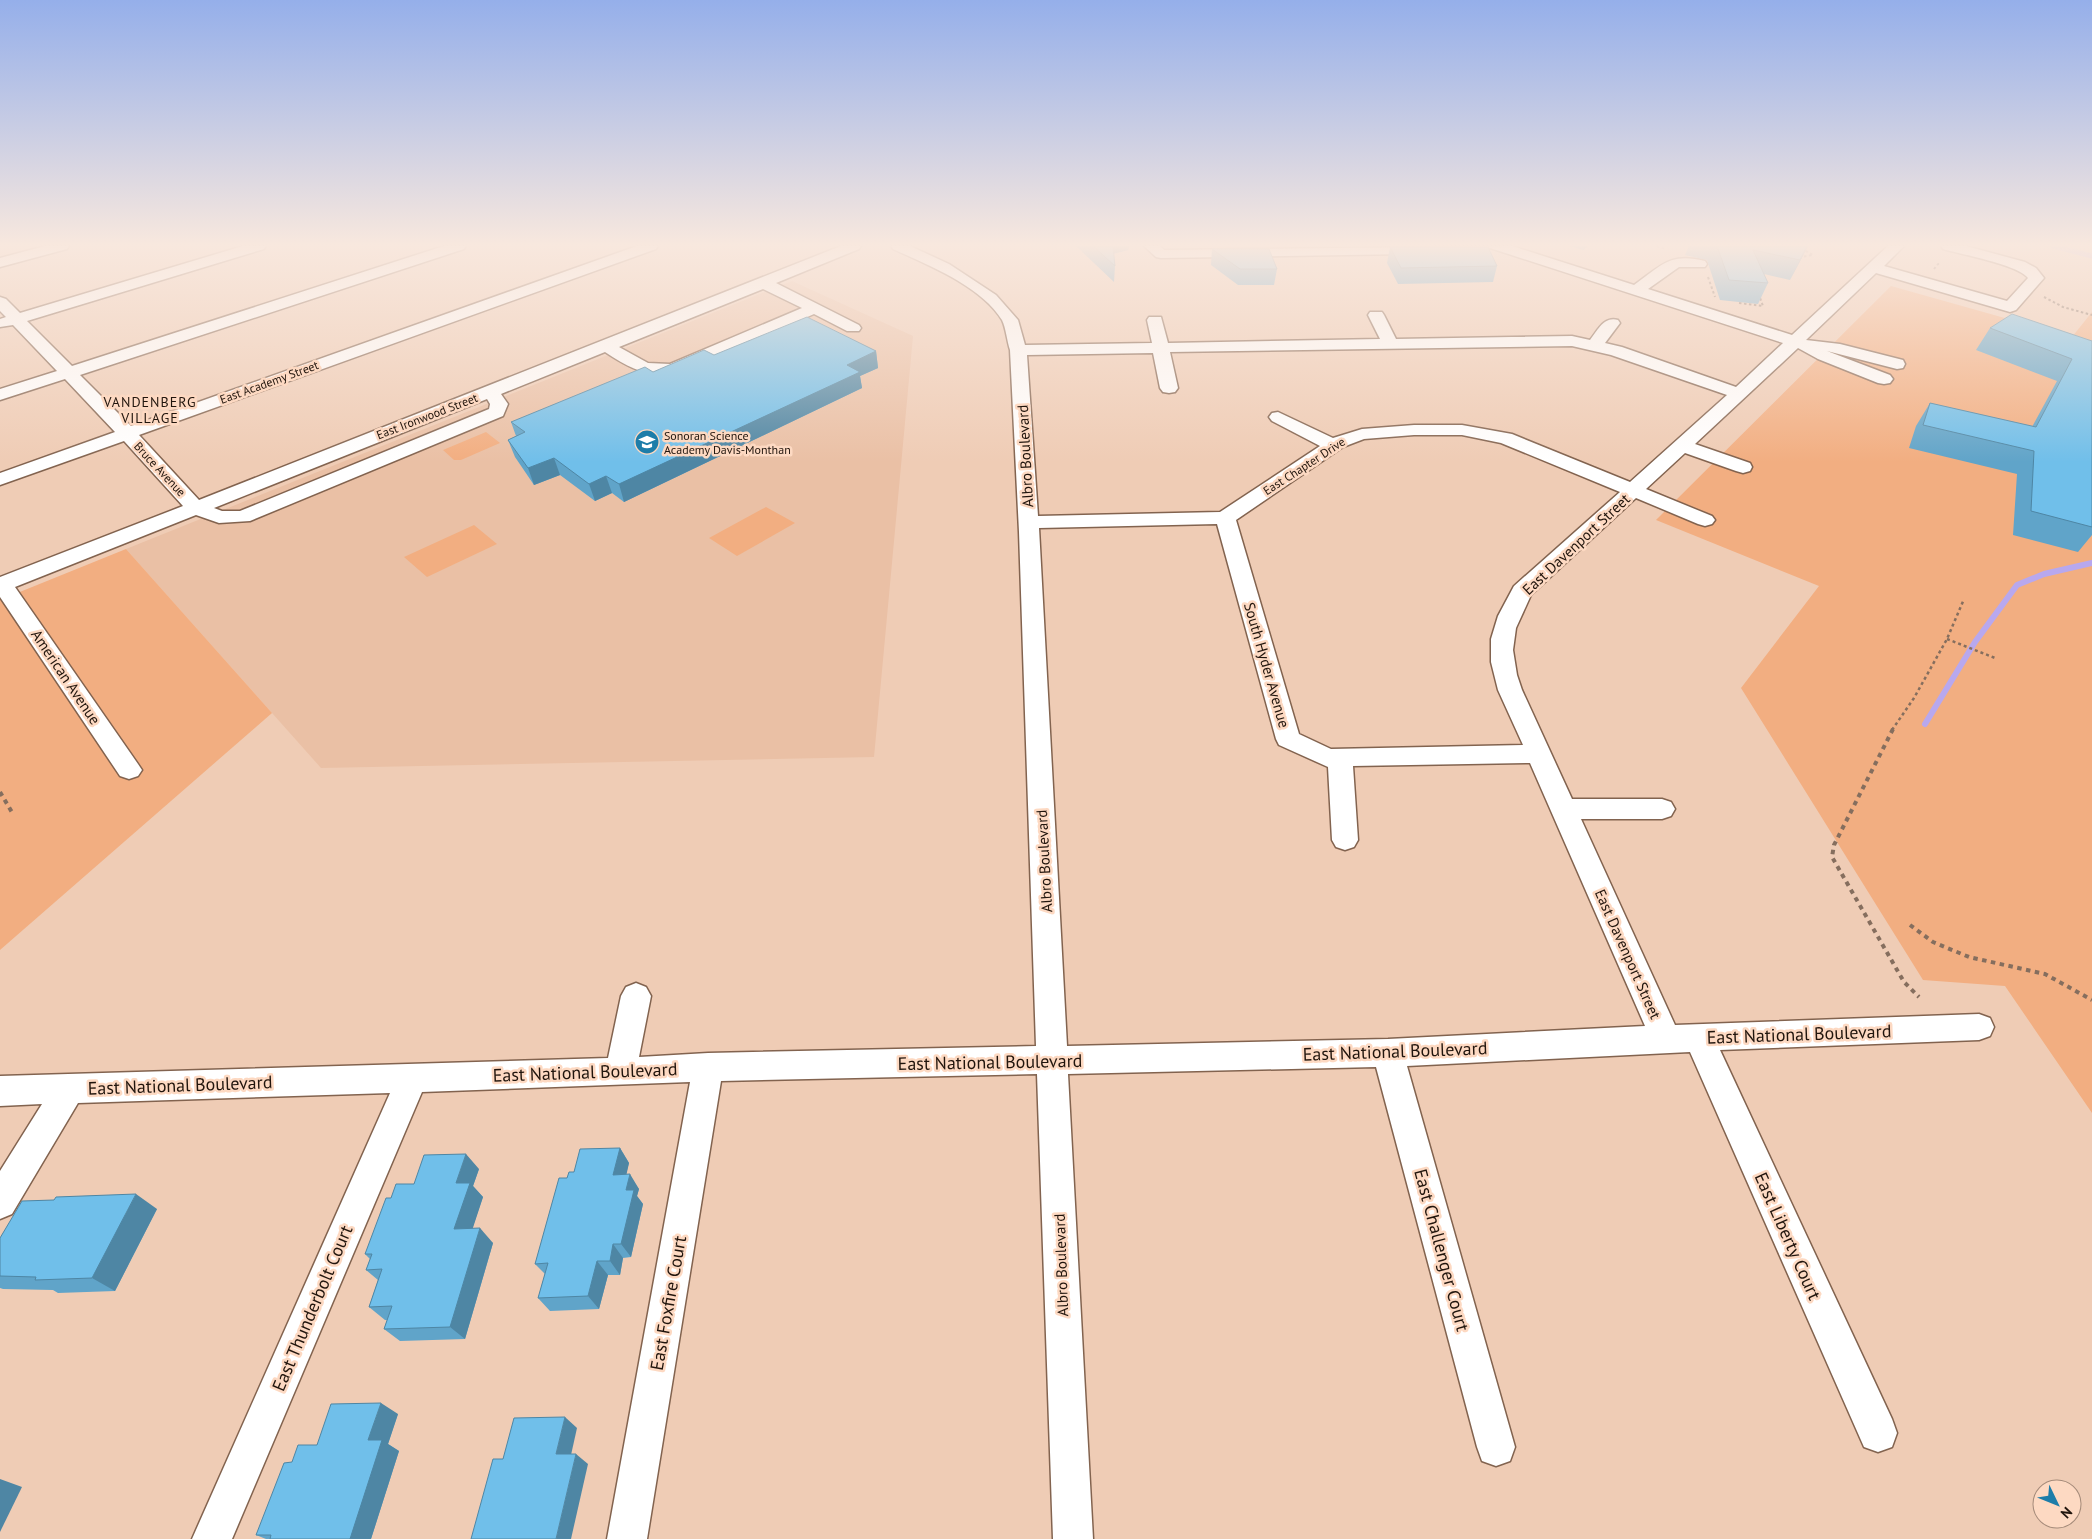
<svg xmlns="http://www.w3.org/2000/svg" width="2092" height="1539" font-family="'PT Sans',sans-serif">
<style>
.built{fill:#eac0a5}
.green{fill:#f2ae81}
.lines{fill:none;stroke-linecap:round;stroke-linejoin:round}
.stream-far1{stroke:#b8a8ee;stroke-width:5}
.stream{stroke:#b8a8ee;stroke-width:6}
.minor-casing{stroke:#82634f;stroke-width:3}
.path-far2{stroke:#856e5e;stroke-width:2;stroke-dasharray:2.5 2.5;stroke-linecap:butt}
.path-far1{stroke:#856e5e;stroke-width:2.5;stroke-dasharray:3 3;stroke-linecap:butt}
.path{stroke:#856e5e;stroke-width:4;stroke-dasharray:4.5 4.5;stroke-linecap:butt}
.minor{fill:#fff;fill-rule:evenodd}
.wall{fill:#60a4c9}
.shaded-wall{fill:#4e86a4}
.building{fill:#70bfea;stroke:#4e86a4}
.labels{text-anchor:middle;dominant-baseline:central;stroke-width:5;stroke-linejoin:round;paint-order:stroke}
.far-street-label{font-size:12px;fill:#21150d;stroke:#fdd9c2}
.far-poi-label{font-size:12px;fill:#21150d;stroke:#fdd9c2;text-anchor:start}
.far-neighbourhood-label{font-size:14px;letter-spacing:1px;fill:#21150d;stroke:#fdd9c2}
.street-label{font-size:15px;fill:#21150d;stroke:#fdd9c2}
.near-street-label{font-size:18px;fill:#21150d;stroke:#fdd9c2}
</style>
<rect width="100%" height="100%" fill="#efccb5"/>
<!-- built -->
<polygon class="built" points="792,281 913,336 874,757 321,768 126,549"/>
<!-- green -->
<g class="green">
<polygon points="1891,286 2072,337 2092,312 2092,1113 2005,986 1923,980 1741,688 1819,586 1656,520"/>
<polygon points="486,432 500,443 461,460 454,460 443,450"/>
<polygon points="766,507 795,523 737,556 709,538"/>
<polygon points="474,525 497,544 427,577 404,557"/>
<polygon points="126,549 272,713 0,950 0,600"/>
</g>
<g class="lines">
<!-- stream-far1 -->
<polyline class="stream-far1" points="2053,246 2092,256"/>
<!-- stream -->
<polyline class="stream" points="1925,724 1975,642 2017,585 2044,574 2092,563"/>
<defs>
<g id="minor">
<polygon points="45,246 69,246 67,249 0,267 0,258"/>
<path d="M243,246h23l-2,3 -237,72 45,45 372,-120h22l-2,3 -384,126 51,51 506,-180h21l-2,3 -517,186 60,65 642,-254h20l-2,3 -83,34 83,42 2,3 -2,3h-12l-33,-17 -125,56c-37,9 -52,3 -84,-18l-104,42 7,10 -5,12 -253,105 -31,2 -23,-8 -181,72 123,177 4,6 -4,6 -9,3 -9,-3 -120,-179v-20l183,-71 -59,-65 -124,44v-12l115,-41 -50,-53 -65,21v-11l57,-18 -44,-46 -13,2v-8l6,-2 -6,-6v-14l6,2 14,14zM763,289l39,19 -132,56 -22,-1 -29,-16zM487,399l3,5 -1,5 -249,102h-18l-8,-3z"/>
<path d="M891,246h19l39,18 47,31 22,25 7,25 127,-2 -5,-23 2,-3h12l7,26 212,-4 -12,-24 2,-3h12l2,3 12,24 176,-3 18,4c8,-10 14,-24 28,-20l2,3 -15,20 17,4 114,40 47,-44 -293,-95 -22,5 -307,5 -5,-1 -12,-11h16l4,4 348,-4 122,39c27,-19 35,-33 71,-24l2,3 -2,3h-26l-31,22 144,46 96,-89h16l-20,20 123,35 21,-23c-9,-13 -68,-24 -85,-29l-2,-3h25l59,16 11,6 8,10 -28,32 -6,2 -134,-39 -70,67 34,4 63,16 2,4 -2,4 -6,1 -70,-18 63,24 3,4 -3,4 -6,1 -6,-1 -60,-24 -20,-11 -103,96 55,19 2,4 -2,4 -7,2 -7,-2 -51,-18 -39,36 66,27 3,4 -3,4 -7,2 -7,-2 -62,-26 -105,97 -15,33 -3,22 4,25 5,15 50,109h90l9,3 4,7 -4,7 -9,3h-81l94,206 304,-11 11,4 4,9 -4,9 -11,4 -259,10 172,369 5,14 -5,14 -14,5 -14,-5 -174,-395 -283,14 108,381 -5,14 -14,5 -14,-5 -5,-14 -101,-380 -308,7 25,465h-40l-16,-465 -316,7 -74,458h-40l83,-457 -268,10 -190,447h-40l198,-446 -312,10 -66,111 -12,5v-48l42,-67 -42,2v-30l608,-18 13,-62 5,-9 10,-4 10,4 5,9 -12,61 69,-4 328,-7 -17,-514 -9,-182c-3,-9 -4,-22 -8,-30 -21,-34 -74,-55 -109,-71zM1572,346l39,9 116,40 -97,87 -118,-48 -50,-9h-48l-52,4 -29,9 -55,-26 -6,1 -3,4 3,4 48,25 -100,66 -182,4 -11,-161 126,-2 7,35 3,4 6,1 6,-1 3,-4 -8,-36zM1414,435h48l39,8 119,49 -106,94 -16,30 -7,23v23l7,28 25,55 -192,4 -32,-15 -63,-214 107,-73 21,-8zM1217,524l59,215 3,6 49,22 4,73 4,7 9,3 9,-3 4,-7 -5,-74 177,-3 115,263 -257,13 -321,7 -28,-518z"/>
</g>
</defs>
<!-- minor casing -->
<use href="#minor" class="minor-casing"/>
<!-- path-far2 -->
<g class="path-far2">
<polyline points="1657,246 1666,249"/>
<polyline points="1797,246 1813,255 1800,257"/>
<polyline points="1934,269 1938,264 1941,264"/>
<polyline points="1708,277 1715,297"/>
<polyline points="2044,297 2063,307 2092,315"/>
<polyline points="1739,303 1763,306 1759,295"/>
</g>
<!-- path-far1 -->
<g class="path-far1">
<polyline points="1947,639 1995,658"/>
<polyline points="1892,730 1914,698 1947,639 1964,599"/>
</g>
<!-- path -->
<g class="path">
<polyline points="1893,729 1834,845 1832,857 1904,982 1919,997"/>
<polyline points="0,792 13,814"/>
<polyline points="1910,925 1933,942 1969,957 2045,974 2092,1000"/>
</g>
<!-- minor -->
<use href="#minor" class="minor"/>
</g>
<!-- wall -->
<g class="wall">
<polygon points="1076,246 1129,246 1128,250 1113,254 1115,266 1114,282"/>
<polygon points="1570,246 1588,246 1583,250"/>
<polygon points="1689,246 1808,246 1790,280 1764,274 1768,283 1758,304 1720,300 1707,260 1685,255"/>
<polygon points="1390,247 1497,266 1493,282 1398,284 1387,263"/>
<polygon points="1212,249 1277,269 1274,285 1238,285 1211,265"/>
<polygon points="1990,328 2092,341 2092,535 2078,552 2013,535 2017,474 1909,448 1916,426 1930,403 2032,427 2057,381 1976,350"/>
<polygon points="876,351 878,368 860,376 862,388 624,502 612,493 595,501 560,475 534,485 515,457 508,440 516,436 511,422 653,372 714,355"/>
<polygon points="620,1148 629,1163 626,1174 639,1189 637,1196 643,1204 631,1257 623,1258 620,1275 608,1275 599,1309 550,1311 538,1298 545,1274 535,1264 567,1178 574,1172"/>
<polygon points="479,1169 473,1186 483,1197 472,1229 493,1243 465,1339 400,1341 384,1329 387,1320 385,1320 369,1307 378,1280 366,1270 370,1259 365,1254 391,1198 414,1184"/>
<polygon points="157,1209 115,1291 58,1293 53,1290 3,1289 0,1288 0,1238"/>
<polygon points="398,1414 388,1444 399,1451 371,1539 266,1539 256,1535 292,1462 317,1445"/>
</g>
<!-- shaded-wall -->
<g class="shaded-wall">
<polygon points="1111,246 1129,246 1128,250 1111,254"/>
<polygon points="1584,246 1588,246 1583,250"/>
<polygon points="1807,246 1808,246 1805,252 1790,280"/>
<polygon points="876,351 878,368 860,376 862,388 624,502 619,484 847,365"/>
<polygon points="554,458 560,475 534,485 528,468"/>
<polygon points="606,476 612,493 595,501 589,484"/>
<polygon points="620,1148 629,1163 623,1190 613,1175"/>
<polygon points="466,1154 479,1169 473,1186 483,1197 468,1243 454,1229 456,1183"/>
<polygon points="630,1174 639,1189 637,1196 643,1204 631,1257 621,1244 626,1190"/>
<polygon points="136,1194 157,1209 115,1291 92,1278"/>
<polygon points="480,1228 493,1243 465,1339 450,1327"/>
<polygon points="613,1244 623,1258 620,1275 610,1261"/>
<polygon points="597,1261 608,1275 599,1309 588,1296"/>
<polygon points="381,1403 398,1414 388,1444 399,1451 371,1539 350,1539 368,1440"/>
<polygon points="565,1417 577,1428 569,1464 556,1454"/>
<polygon points="576,1454 588,1464 571,1539 556,1539"/>
<polygon points="0,1479 22,1487 0,1532"/>
</g>
<!-- building -->
<g class="building">
<polygon points="1093,246 1113,246 1115,266"/>
<polygon points="1717,246 1807,246 1800,260 1753,250 1768,283 1729,280"/>
<polygon points="1390,247 1488,247 1497,266 1401,268"/>
<polygon points="1212,249 1269,249 1277,269 1240,269"/>
<polygon points="2012,314 2092,341 2092,527 2031,511 2034,451 1923,425 1930,403 2036,427 2072,359 1990,328"/>
<polygon points="807,317 876,351 847,365 860,372 619,484 606,476 589,484 554,458 528,468 508,440 525,432 511,422 645,367 653,372 704,350 714,355"/>
<polygon points="620,1148 613,1175 630,1174 626,1190 634,1190 621,1244 613,1244 610,1261 597,1261 588,1296 538,1298 548,1263 535,1264 559,1178 567,1178 569,1172 574,1172 580,1149"/>
<polygon points="466,1154 456,1183 470,1183 454,1229 480,1228 450,1327 384,1329 392,1306 369,1307 382,1269 366,1270 372,1254 365,1254 386,1198 391,1198 396,1184 414,1184 424,1155"/>
<polygon points="136,1194 92,1278 35,1280 36,1277 0,1276 0,1238 22,1201 54,1200 56,1197"/>
<polygon points="381,1403 368,1440 382,1440 350,1539 270,1539 271,1535 256,1535 284,1463 292,1462 298,1445 317,1445 331,1404"/>
<polygon points="565,1417 556,1454 576,1454 556,1539 471,1539 493,1459 503,1459 514,1418"/>
</g>
<!-- sky -->
<linearGradient id="sky" x2="0" y2="1"><stop stop-color="#95afea"/><stop offset="0.53" stop-color="#f8e8de"/><stop offset="1" stop-color="#f8e8de" stop-opacity="0"/></linearGradient>
<rect width="2092" height="462" fill="url(#sky)"/>
<!-- icons -->
<defs>
<symbol id="school-disc" viewBox="-11 -11 22 22"><circle r="9.5" fill="#1d7da9" stroke="#fdd9c2"/><path d="M0-5L7-2L0 1L-7-2ZM-4 1L0 2.5L4 1V4Q0 6-4 4Z" fill="#fff"/></symbol>
</defs>
<g fill-rule="evenodd">
<use href="#school-disc" x="633" y="428" width="28" height="28"/>
</g>
<g class="labels">
<!-- far-street labels -->
<g class="far-street-label">
<text transform="translate(269 382) rotate(-20)">East Academy Street</text>
<text transform="translate(427 416) rotate(-21)">East Ironwood Street</text>
<text transform="translate(1304 466) rotate(-33)">East Chapter Drive</text>
<text transform="translate(160 469) rotate(47)">Bruce Avenue</text>
</g>
<!-- far-poi labels -->
<g class="far-poi-label">
<text x="664" y="435">Sonoran Science<tspan x="664" dy="14">Academy Davis-Monthan</tspan></text>
</g>
<!-- far-neighbourhood labels -->
<g class="far-neighbourhood-label">
<text x="150" y="402">VANDENBERG<tspan x="150" dy="16">VILLAGE</tspan></text>
</g>
<!-- street labels -->
<g class="street-label">
<text transform="translate(1025 456) rotate(-93)">Albro Boulevard</text>
<text transform="translate(1576 544) rotate(-43)">East Davenport Street</text>
<text transform="translate(1267 665) rotate(74)">South Hyder Avenue</text>
<text transform="translate(66 677) rotate(56)">American Avenue</text>
<text transform="translate(1044 861) rotate(-93)">Albro Boulevard</text>
<text transform="translate(1628 954) rotate(66)">East Davenport Street</text>
<text transform="translate(1061 1265) rotate(-92)">Albro Boulevard</text>
</g>
<!-- near-street labels -->
<g class="near-street-label">
<text transform="translate(1799 1034) rotate(-2)">East National Boulevard</text>
<text transform="translate(1395 1051) rotate(-2)">East National Boulevard</text>
<text transform="translate(990 1062) rotate(-1)">East National Boulevard</text>
<text transform="translate(585 1072) rotate(-2)">East National Boulevard</text>
<text transform="translate(180 1085) rotate(-2)">East National Boulevard</text>
<text transform="translate(1788 1236) rotate(66)">East Liberty Court</text>
<text transform="translate(1442 1250) rotate(75)">East Challenger Court</text>
<text transform="translate(668 1303) rotate(-80)">East Foxfire Court</text>
<text transform="translate(312 1308) rotate(-67)">East Thunderbolt Court</text>
</g>
</g>
<!-- north arrow -->
<g transform="translate(2057 1504) rotate(133)"><circle r="24" fill="#fdd9c2" stroke="#a58b7a"/>
<path d="M0-4L9 19L0 12L-9 19Z" fill="#1d7da9"/>
<text y="-8" font-size="14" font-weight="bold" text-anchor="middle" fill="#21150d">N</text>
</g>
</svg>
